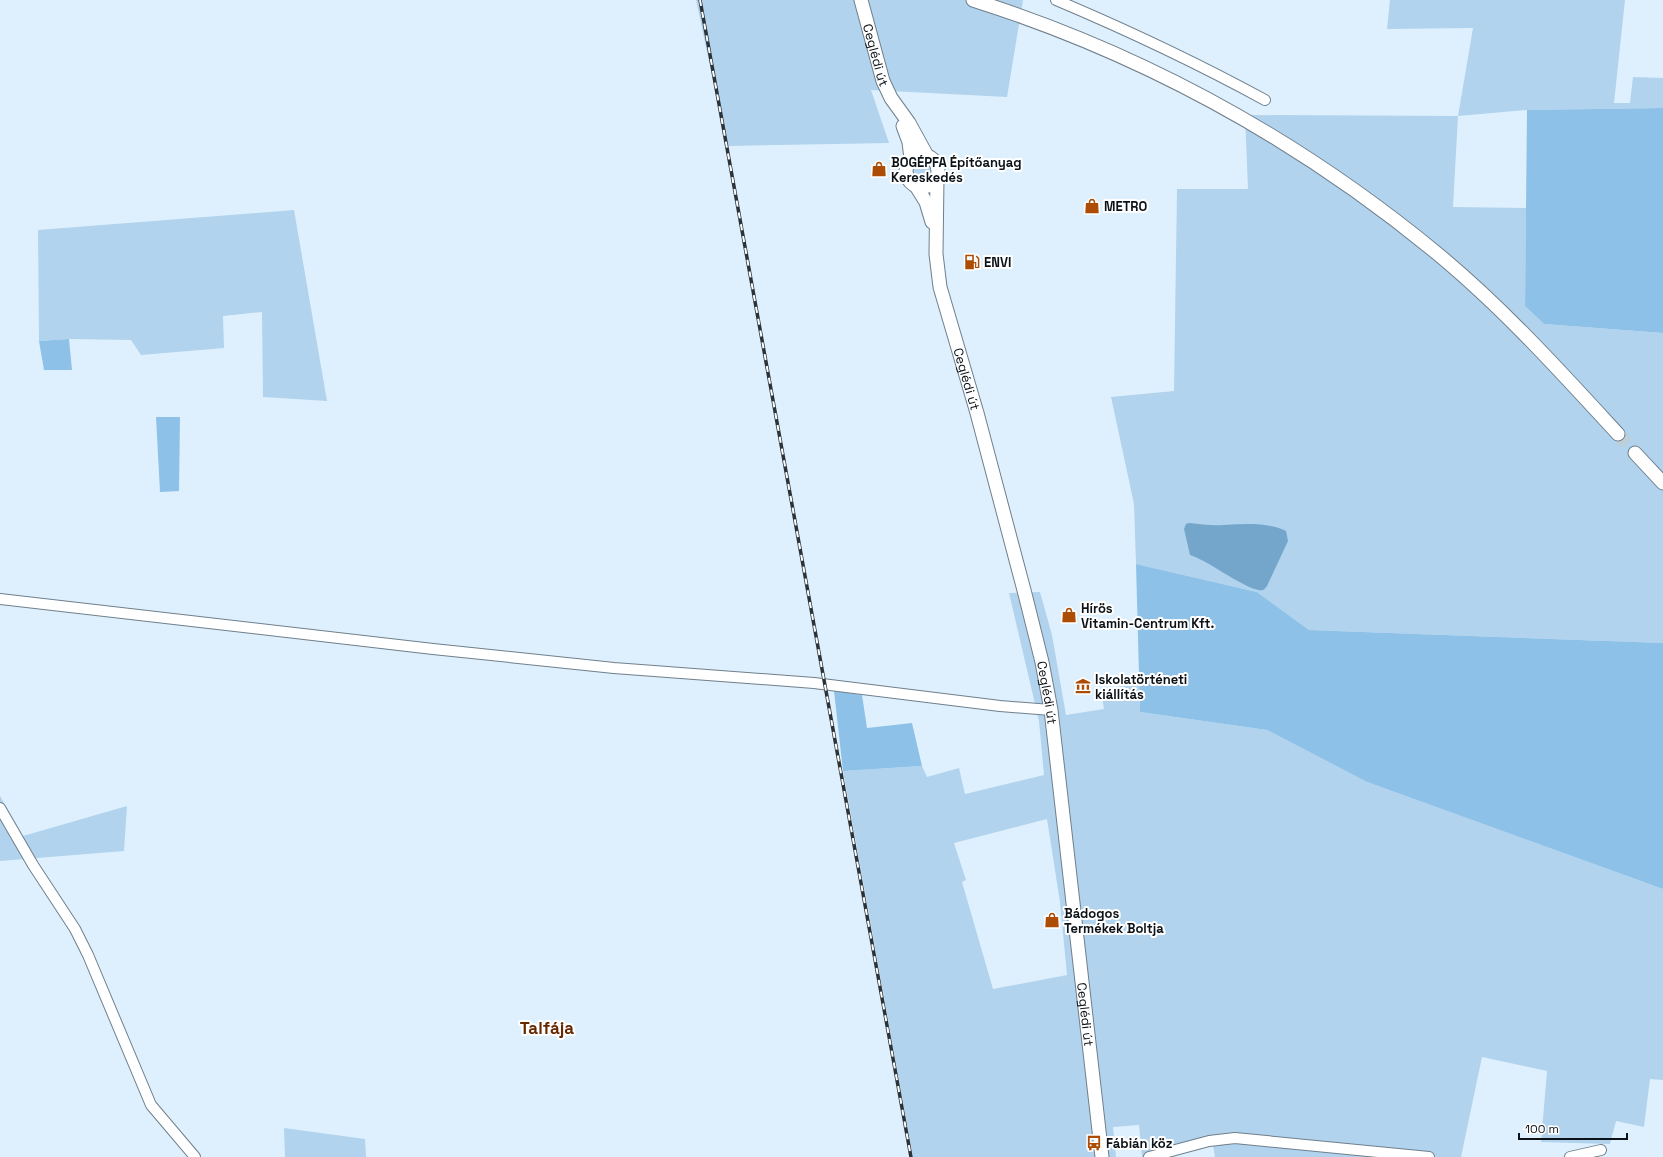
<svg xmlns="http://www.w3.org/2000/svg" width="1663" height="1157" font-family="'Space Grotesk',sans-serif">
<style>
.green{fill:#b1d3ed;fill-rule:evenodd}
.forest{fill:#8ec1e7}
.water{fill:#74a6cb}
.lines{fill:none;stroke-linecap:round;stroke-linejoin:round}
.major-tunnel{stroke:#becfda;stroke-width:13;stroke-dasharray:13 6;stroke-linecap:butt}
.minor-casing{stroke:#6f7f8c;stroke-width:12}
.major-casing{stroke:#6f7f8c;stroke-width:15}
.minor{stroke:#fff;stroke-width:10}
.major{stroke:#fff;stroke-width:13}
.rail-casing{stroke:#2b3339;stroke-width:3.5}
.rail{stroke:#fff;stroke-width:2;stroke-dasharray:6;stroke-linecap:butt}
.labels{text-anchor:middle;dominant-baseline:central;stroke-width:4;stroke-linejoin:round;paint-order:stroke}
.street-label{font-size:13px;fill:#0c1217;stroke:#fff}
.poi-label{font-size:13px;font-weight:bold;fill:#0c1217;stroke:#fff;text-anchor:start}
.district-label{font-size:17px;font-weight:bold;fill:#652800;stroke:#fff}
</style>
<rect width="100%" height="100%" fill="#def0fd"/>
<!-- green -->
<g class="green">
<polygon points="696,0 1023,0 1007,97 871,90 889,143 727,146"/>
<polygon points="1390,0 1625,0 1614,103 1630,103 1633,77 1663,78 1663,108 1527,110 1458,116 1453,207 1526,208 1525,306 1544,324 1663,333 1663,643 1309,630 1257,592 1136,564 1134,504 1111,397 1174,391 1177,189 1248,189 1245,115 1458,116 1473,28 1387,29"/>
<circle cx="921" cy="171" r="13"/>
<polygon points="294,210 327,401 263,397 262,312 223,316 224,348 141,355 131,340 69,339 39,341 38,230"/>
<path d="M1040,592l12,43 14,80 38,-6 -3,-19 38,-7 1,29 127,18 100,52 296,107v191l-13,-1 -6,48 -28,-6 -6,23 -69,-2 6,-71 -65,-14 -21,100h-246l-2,-12 -50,12h-21l-3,-32 -26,2 3,30h-203l-70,-386 79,-5 5,11 32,-9 6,26 79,-19 -5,-54 -30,-128zM1047,819l13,83 7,73 -74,14 -31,-107 4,-2 -12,-37z"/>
<polygon points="0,796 23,836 127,806 124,851 0,861"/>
<polygon points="284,1128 365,1139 366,1157 285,1157"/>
</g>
<!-- forest -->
<g class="forest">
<polygon points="1663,108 1663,333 1544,324 1525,306 1527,110"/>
<polygon points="69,339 72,370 44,370 39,341"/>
<polygon points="156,417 180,417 179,491 160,492"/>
<polygon points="1136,564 1257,592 1309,630 1663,643 1663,889 1367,782 1267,730 1140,712"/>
<polygon points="834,691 862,695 867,728 912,723 922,766 843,771"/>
</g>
<!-- water -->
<path class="water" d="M1189,523c12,1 23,3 35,2 21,-1 43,-3 62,6l2,10 -21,45c-1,1 -3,4 -4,4 -10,3 -46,-22 -56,-27 -5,-3 -11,-6 -17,-8l-6,-26 2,-5z"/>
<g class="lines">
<!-- major-tunnel -->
<polyline class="major-tunnel" points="1618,434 1635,453"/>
<defs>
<g id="minor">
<path d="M1056,0c71,30 141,63 209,100"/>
<polyline points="0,599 433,649 614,668 814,683 1000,706 1051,710"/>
<polyline points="0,808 33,865 75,929 88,955 151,1105 195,1157"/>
<polyline points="1149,1157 1209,1141 1235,1138 1429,1157"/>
<polyline points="1570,1157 1601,1150"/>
</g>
<g id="major">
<path id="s1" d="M861,0l22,81 8,17 18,25 17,31"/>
<path d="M973,0c170,54 328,141 466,255 65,54 122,117 179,179"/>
<polyline points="903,126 909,142 911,159"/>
<circle cx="922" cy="171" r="16"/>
<path id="s2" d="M937,178l-1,76 4,33 37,126 48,181 17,68 9,48 51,447"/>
<polyline points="916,186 926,202 932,222"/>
<polyline points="1635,453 1663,483"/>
</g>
</defs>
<!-- minor casing -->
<use href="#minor" class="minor-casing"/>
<!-- major casing -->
<use href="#major" class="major-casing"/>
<!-- minor -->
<use href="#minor" class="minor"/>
<!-- major -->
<use href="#major" class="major"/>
<defs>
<polyline id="rail" points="700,0 911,1157"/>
</defs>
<!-- rail casing -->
<use href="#rail" class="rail-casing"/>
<!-- rail -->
<use href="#rail" class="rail"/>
</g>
<!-- icons -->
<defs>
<symbol id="shop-bare" viewBox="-9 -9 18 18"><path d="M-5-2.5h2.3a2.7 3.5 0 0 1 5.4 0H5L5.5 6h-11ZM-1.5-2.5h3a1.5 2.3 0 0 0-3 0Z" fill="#ad4d05" stroke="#fff" stroke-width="2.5" paint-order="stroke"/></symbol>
<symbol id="fuel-bare" viewBox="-9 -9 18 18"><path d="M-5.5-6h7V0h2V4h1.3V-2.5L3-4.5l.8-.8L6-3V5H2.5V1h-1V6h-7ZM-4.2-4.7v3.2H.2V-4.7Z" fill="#ad4d05" stroke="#fff" stroke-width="2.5" paint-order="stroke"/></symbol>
<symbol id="museum-bare" viewBox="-9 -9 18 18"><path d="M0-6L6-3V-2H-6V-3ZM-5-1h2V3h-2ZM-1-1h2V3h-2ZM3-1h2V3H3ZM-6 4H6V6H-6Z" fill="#ad4d05" stroke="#fff" stroke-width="2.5" paint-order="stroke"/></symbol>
<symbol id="bus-bare" viewBox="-9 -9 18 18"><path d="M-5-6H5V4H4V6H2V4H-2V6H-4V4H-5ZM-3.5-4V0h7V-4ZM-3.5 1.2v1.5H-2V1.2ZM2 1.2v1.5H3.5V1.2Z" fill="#ad4d05" stroke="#fff" stroke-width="2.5" paint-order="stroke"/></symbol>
</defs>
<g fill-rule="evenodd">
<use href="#shop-bare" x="868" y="158" width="22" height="22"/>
<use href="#shop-bare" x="1081" y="195" width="22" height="22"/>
<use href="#fuel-bare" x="961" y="251" width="22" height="22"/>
<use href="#shop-bare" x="1058" y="604" width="22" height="22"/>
<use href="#museum-bare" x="1072" y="675" width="22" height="22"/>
<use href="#shop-bare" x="1041" y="909" width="22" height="22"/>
<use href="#bus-bare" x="1083" y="1132" width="22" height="22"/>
</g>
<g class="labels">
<!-- street labels -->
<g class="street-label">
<text stroke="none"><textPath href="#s1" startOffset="57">Ceglédi út</textPath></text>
<text stroke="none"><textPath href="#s2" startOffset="205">Ceglédi út</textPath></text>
<text stroke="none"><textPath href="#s2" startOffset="529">Ceglédi út</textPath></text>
<text stroke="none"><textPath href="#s2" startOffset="853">Ceglédi út</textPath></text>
</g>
<!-- poi labels -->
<g class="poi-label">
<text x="891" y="162">BOGÉPFA Építőanyag<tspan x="891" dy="15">Kereskedés</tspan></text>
<text x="1104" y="206">METRO</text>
<text x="984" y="262">ENVI</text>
<text x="1081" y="608">Hírös<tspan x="1081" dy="15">Vitamin-Centrum Kft.</tspan></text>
<text x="1095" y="679">Iskolatörténeti<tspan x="1095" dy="15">kiállítás</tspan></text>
<text x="1064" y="913">Bádogos<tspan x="1064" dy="15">Termékek Boltja</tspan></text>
<text x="1106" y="1143">Fábián köz</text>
</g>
<!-- district labels -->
<g class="district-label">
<text x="547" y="1028">Talfája</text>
</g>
</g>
<!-- scale -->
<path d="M1519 1133v6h108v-6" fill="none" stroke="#0c1217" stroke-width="2"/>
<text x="1525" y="1133" font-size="12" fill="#0c1217" stroke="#ffffff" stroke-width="3" paint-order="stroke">100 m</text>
</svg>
